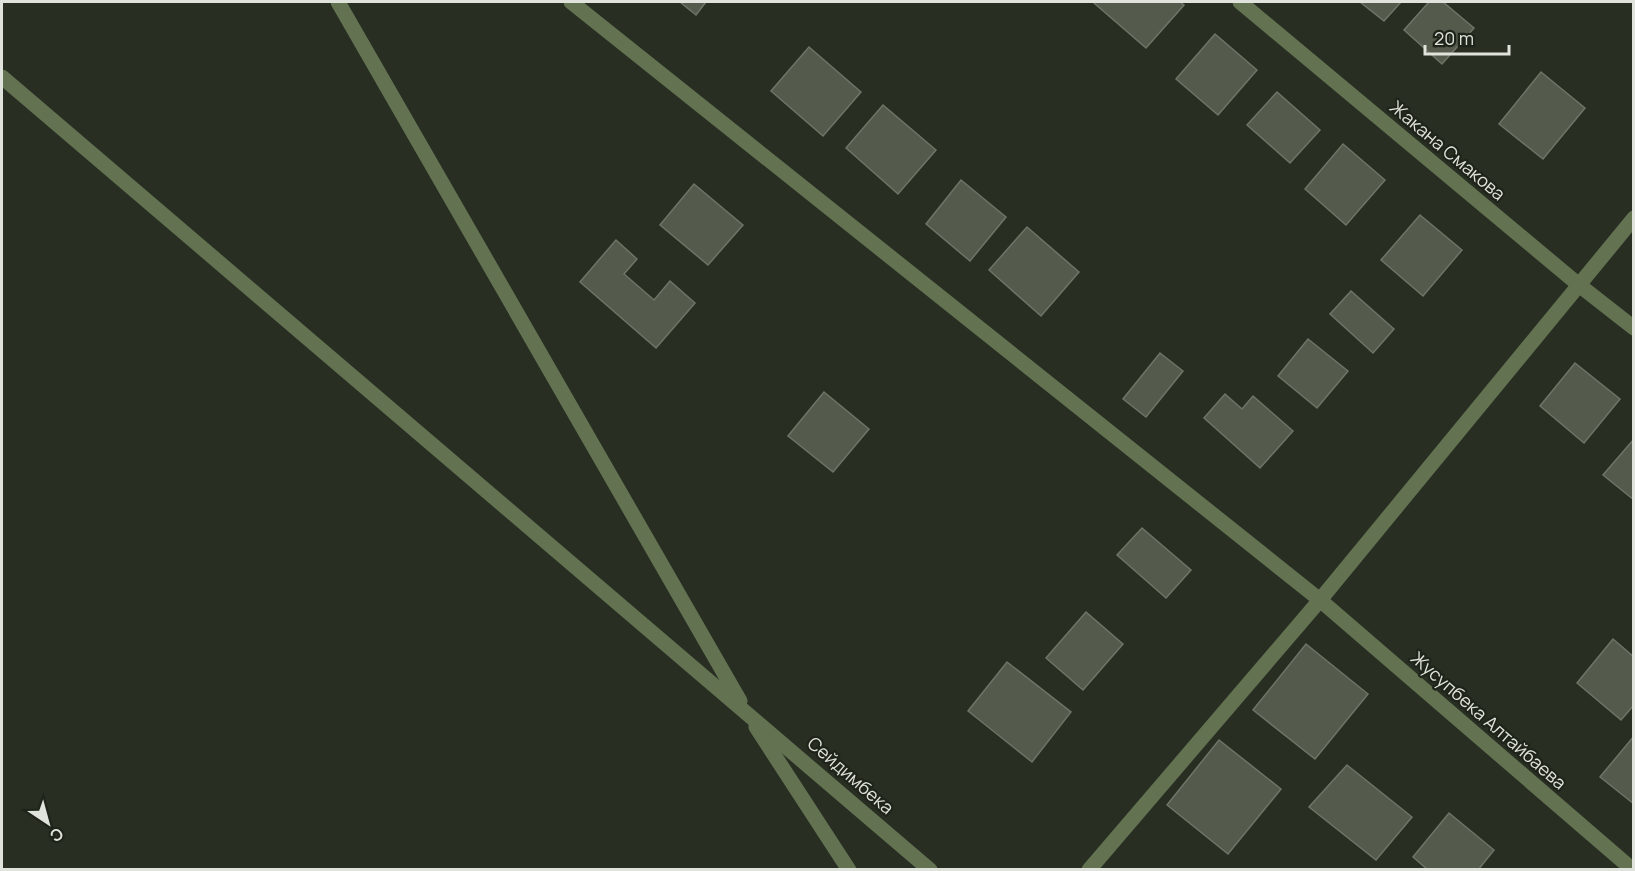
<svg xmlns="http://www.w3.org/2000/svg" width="1635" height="871" font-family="Manrope,sans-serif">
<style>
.building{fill:#545b4d;stroke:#6e7567;stroke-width:1.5}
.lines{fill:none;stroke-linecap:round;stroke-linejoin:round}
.minor{stroke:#637352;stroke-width:15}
.labels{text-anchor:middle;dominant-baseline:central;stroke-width:4.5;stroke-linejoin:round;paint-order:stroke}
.street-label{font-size:18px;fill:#dfe3dc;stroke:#1e2419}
</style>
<rect width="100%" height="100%" fill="#282e22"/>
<!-- building -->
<g class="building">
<polygon points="680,2 706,2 696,15"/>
<polygon points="1095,2 1180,2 1184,5 1146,48 1094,3"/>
<polygon points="1360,2 1401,2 1384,21"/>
<polygon points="1429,2 1443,2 1474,28 1442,64 1404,30"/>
<polygon points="1215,34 1257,70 1218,115 1176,79"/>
<polygon points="809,47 861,92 823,136 771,91"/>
<polygon points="1541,72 1585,108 1543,159 1499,124"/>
<polygon points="1277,92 1320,130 1290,163 1247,125"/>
<polygon points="883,105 936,150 898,194 846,148"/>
<polygon points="1343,144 1385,180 1346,225 1305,189"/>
<polygon points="961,180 1006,217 970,261 926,224"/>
<polygon points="694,184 743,225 708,265 660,225"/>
<polygon points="1420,215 1462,250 1423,296 1381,260"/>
<polygon points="1027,227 1079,272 1041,316 989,270"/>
<polygon points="616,240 637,259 624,274 654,300 670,281 695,303 656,348 580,282"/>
<polygon points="1351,291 1394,329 1373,353 1330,314"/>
<polygon points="1308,339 1348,371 1317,408 1278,376"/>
<polygon points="1160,353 1183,371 1146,417 1123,399"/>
<polygon points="1575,363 1620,399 1584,443 1540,406"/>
<polygon points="824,392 869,429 833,472 788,436"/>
<polygon points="1225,394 1242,409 1253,396 1293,431 1260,468 1204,418"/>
<polygon points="1634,439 1634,500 1603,475"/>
<polygon points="1142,528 1191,570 1166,598 1117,555"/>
<polygon points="1086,612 1123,644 1083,690 1046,658"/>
<polygon points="1613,639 1634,657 1634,705 1621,720 1577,683"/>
<polygon points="1306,644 1368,694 1315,759 1253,710"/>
<polygon points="1007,662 1071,712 1032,762 968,711"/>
<polygon points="1634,736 1634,804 1600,777"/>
<polygon points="1219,740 1281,789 1228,854 1167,805"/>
<polygon points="1347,765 1412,817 1376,860 1309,807"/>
<polygon points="1449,813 1494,850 1478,870 1428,870 1413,857"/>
</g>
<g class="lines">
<!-- minor -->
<g class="minor">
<polyline points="338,2 740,701"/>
<polyline points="571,2 1320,600 1633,870"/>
<polyline points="1240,2 1579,285 1634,328"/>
<polyline points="2,77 930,870"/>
<polyline points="756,727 849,870"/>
<polyline points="1089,870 1320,600 1634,218"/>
</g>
</g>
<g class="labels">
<!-- street labels -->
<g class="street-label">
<text transform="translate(1448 150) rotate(40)">Жакана Смакова</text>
<text transform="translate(1489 720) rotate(41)">Жусупбека Алтайбаева</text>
<text transform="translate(851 775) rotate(41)">Сейдимбека</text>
</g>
</g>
<!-- border -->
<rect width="1635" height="871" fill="none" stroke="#dfe3dc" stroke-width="6"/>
<!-- north arrow -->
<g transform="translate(48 823) rotate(144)" stroke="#1e2419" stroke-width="4.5" paint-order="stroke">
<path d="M0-4.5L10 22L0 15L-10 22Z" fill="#dfe3dc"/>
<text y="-9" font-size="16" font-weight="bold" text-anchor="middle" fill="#dfe3dc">С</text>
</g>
<!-- scale -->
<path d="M1425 45v9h84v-9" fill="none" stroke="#dfe3dc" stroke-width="3"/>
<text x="1434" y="45" font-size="18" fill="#dfe3dc" stroke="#1e2419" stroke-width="4.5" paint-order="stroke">20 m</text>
</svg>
